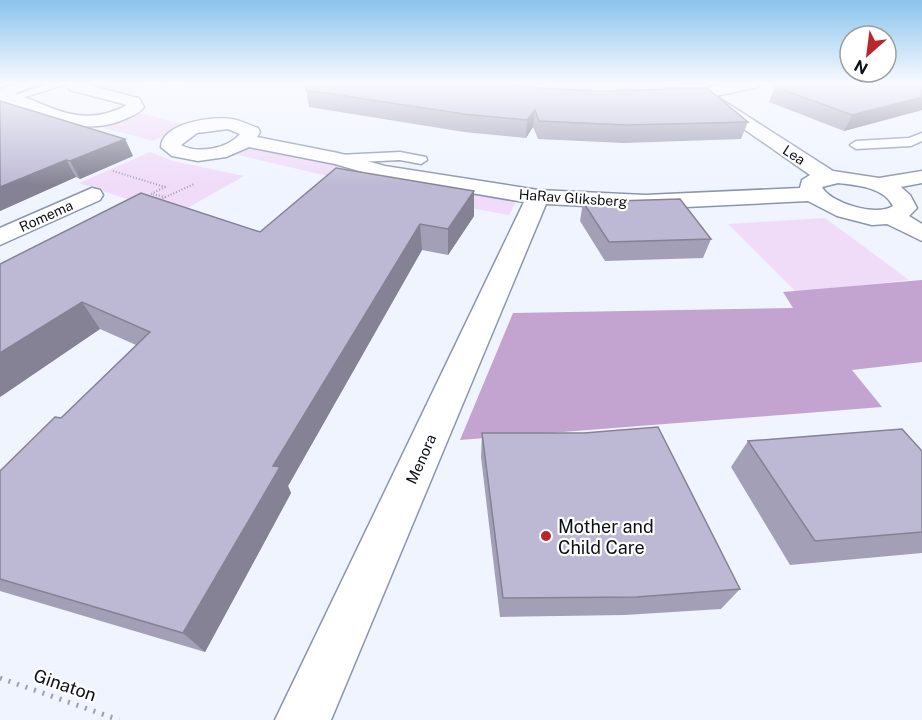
<svg xmlns="http://www.w3.org/2000/svg" width="922" height="720" font-family="'Public Sans',sans-serif">
<style>
.green{fill:#f0dbf9}
.forest{fill:#c3a4d1}
.lines{fill:none;stroke-linecap:round;stroke-linejoin:round}
.service-casing{stroke:#8c95af;stroke-width:3}
.minor-casing{stroke:#8c95af;stroke-width:3}
.primary-casing{stroke:#8c95af;stroke-width:3}
.path-far1{stroke:#9ca1ab;stroke-width:2;stroke-dasharray:1 2;stroke-linecap:butt}
.path{stroke:#9ca1ab;stroke-width:5;stroke-dasharray:2 7;stroke-linecap:butt}
.service{fill:#fff;fill-rule:evenodd}
.minor{fill:#fff;fill-rule:evenodd}
.primary{fill:#fff;fill-rule:evenodd}
.wall{fill:#a39fb6}
.shaded-wall{fill:#848294}
.building{fill:#bdb9d4;stroke:#848294;stroke-width:1.5}
.poi-dot{fill:#b7272d;stroke:#fff;stroke-width:2}
.labels{text-anchor:middle;dominant-baseline:central;stroke-width:4.5;stroke-linejoin:round;paint-order:stroke}
.far-street-label{font-size:14px;fill:#0c0f18;stroke:#fff}
.street-label{font-size:15px;fill:#0c0f18;stroke:#fff}
.near-poi-label{font-size:18px;fill:#0c0f18;stroke:#fff;text-anchor:start}
.near-street-label{font-size:18px;fill:#0c0f18;stroke:#fff}
</style>
<rect width="100%" height="100%" fill="#eff4ff"/>
<!-- green -->
<g class="green">
<polygon points="87,84 157,84 130,94"/>
<polygon points="136,112 187,125 153,141 97,126"/>
<polygon points="251,146 453,191 517,200 509,215 443,203 234,154"/>
<polygon points="150,152 173,161 244,176 175,215 79,183"/>
<polygon points="825,218 909,280 796,292 728,224"/>
</g>
<!-- forest -->
<polygon class="forest" points="922,280 922,362 852,370 882,407 460,440 513,313 793,308 783,292"/>
<g class="lines">
<defs>
<g id="service">
<polygon points="49,84 66,84 9,102 4,99"/>
<polygon points="922,133 922,141 911,146 856,149 850,145 856,141 909,138"/>
<polygon points="400,152 426,157 427,160 421,164 400,160 338,163 332,159 338,155"/>
</g>
<g id="minor">
<path d="M67,84h17l50,13 5,1 5,9c-4,6 -12,9 -19,12 -40,18 -88,0 -125,-19v-11c47,12 76,43 127,16l-57,-15z"/>
<path d="M727,84h34l-3,3 -42,9 117,75 46,7 43,-7v12l-21,4 9,8 7,13 -8,8 13,8v17l-35,-17 -15,1 -35,-9 -29,-15 -163,8 -99,-5 -215,516h-56l249,-518 -141,-24 -48,-14 -86,-17 -23,10 -28,4 -26,-5 -11,-9c1,-24 51,-31 70,-28 9,1 18,6 27,9l2,4 -3,5 81,16 47,13 153,24 107,5 155,-7 2,-8 8,-5 -109,-76 -34,-1 -8,-5 8,-5 34,1zM228,129l12,5c-12,15 -43,20 -59,11l16,-12zM838,183c18,2 46,4 55,23 -16,11 -63,-3 -71,-19z"/>
<polygon points="92,188 100,190 103,195 100,200 0,245 0,228"/>
</g>
<polygon id="primary" points="14,84 39,84 0,99 0,89"/>
</defs>
<!-- service casing -->
<use href="#service" class="service-casing"/>
<!-- minor casing -->
<use href="#minor" class="minor-casing"/>
<!-- primary casing -->
<use href="#primary" class="primary-casing"/>
<!-- path-far1 -->
<g class="path-far1">
<polyline points="162,89 178,84"/>
<polyline points="113,171 165,187 151,194 166,197"/>
<polyline points="157,201 194,184"/>
</g>
<!-- path -->
<polyline class="path" points="0,678 119,720"/>
<!-- service -->
<use href="#service" class="service"/>
<!-- minor -->
<use href="#minor" class="minor"/>
<!-- primary -->
<use href="#primary" class="primary"/>
</g>
<!-- wall -->
<g class="wall">
<polygon points="922,84 922,110 844,131 769,102 775,87"/>
<polygon points="542,88 748,122 741,139 624,143 538,139 533,127 526,138 464,132 309,107 306,90"/>
<polygon points="0,101 125,139 133,156 80,179 76,177 0,211"/>
<polygon points="583,202 711,239 703,258 605,261 580,221"/>
<polygon points="474,216 448,255 422,250 288,486 291,493 205,652 0,591 0,471 61,418 136,345 100,329 0,397 0,264 260,232"/>
<polygon points="482,433 740,589 721,609 625,615 500,617 481,457"/>
<polygon points="748,441 922,451 922,553 790,565 731,467"/>
</g>
<!-- shaded-wall -->
<g class="shaded-wall">
<polygon points="922,97 922,110 844,131 852,115"/>
<polygon points="535,110 533,127 526,138 527,120"/>
<polygon points="125,139 133,156 80,179 70,161"/>
<polygon points="66,160 76,177 0,211 0,187"/>
<polygon points="474,191 474,216 448,255 448,229"/>
<polygon points="420,224 422,250 288,486 291,493 205,652 183,633 273,466"/>
<polygon points="82,302 100,329 0,397 0,353"/>
</g>
<!-- building -->
<g class="building">
<polygon points="307,84 507,84 542,88 600,91 707,88 748,122 627,125 539,121 535,110 527,120 464,114 306,90"/>
<polygon points="788,84 922,84 922,97 852,115 775,87"/>
<polygon points="0,101 125,139 70,161 66,160 0,187"/>
<polygon points="336,168 474,191 448,229 420,224 273,466 280,467 183,633 0,579 0,471 55,417 61,418 150,332 82,302 0,353 0,264 141,193 260,232"/>
<polygon points="680,199 711,239 609,242 583,202"/>
<polygon points="658,427 740,589 637,597 503,598 482,433 584,433"/>
<polygon points="902,429 922,451 922,532 815,541 748,441"/>
</g>
<!-- sky -->
<linearGradient id="sky" x2="0" y2="1"><stop stop-color="#8ac4ed"/><stop offset="0.45" stop-color="#f8faff"/><stop offset="1" stop-color="#f8faff" stop-opacity="0"/></linearGradient>
<rect width="922" height="185" fill="url(#sky)"/>
<!-- markers -->
<circle class="poi-dot" cx="546" cy="536" r="6"/>
<g class="labels">
<!-- far-street labels -->
<g class="far-street-label">
<text transform="translate(794 155) rotate(33)">Lea</text>
<text transform="translate(573 198) rotate(4)">HaRav Gliksberg</text>
<text transform="translate(46 216) rotate(-24)">Romema</text>
</g>
<!-- street labels -->
<g class="street-label">
<text transform="translate(421 459) rotate(-66)">Menora</text>
</g>
<!-- near-poi labels -->
<g class="near-poi-label">
<text x="558" y="526">Mother and<tspan x="558" dy="21">Child Care</tspan></text>
</g>
<!-- near-street labels -->
<g class="near-street-label">
<text transform="translate(65 685) rotate(19)">Ginaton</text>
</g>
</g>
<!-- north arrow -->
<g transform="translate(868 54) rotate(208)"><circle r="28" fill="#ffffff" stroke="#9e9fa3" stroke-width="1.5"/>
<path d="M0-4.5L10 22L0 15L-10 22Z" fill="#b7272d"/>
<text y="-9" font-size="16" font-weight="bold" text-anchor="middle" fill="#0c0f18">N</text>
</g>
</svg>
